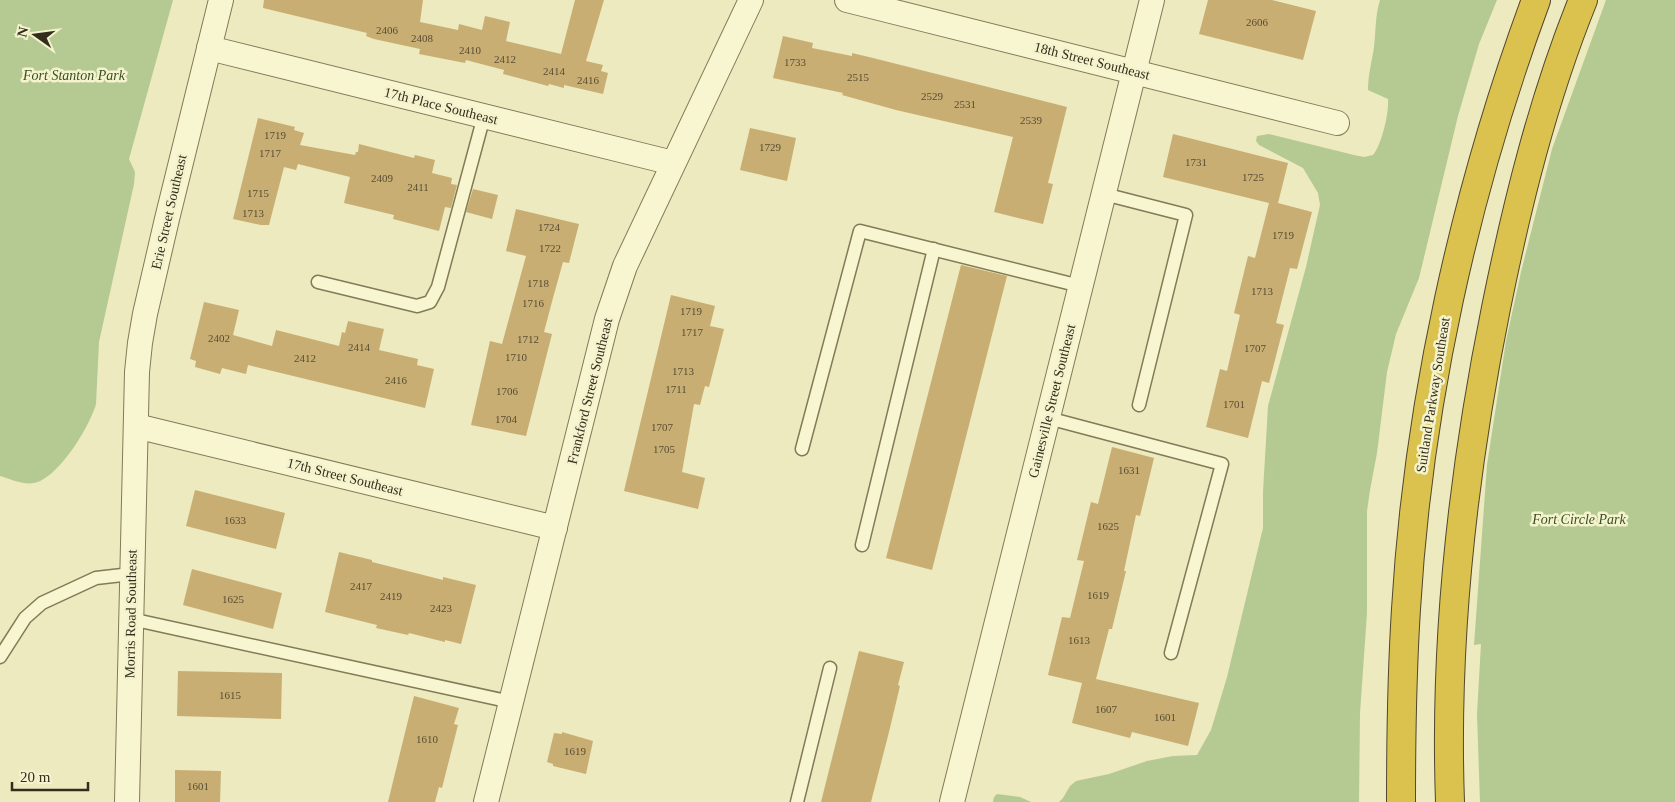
<svg xmlns="http://www.w3.org/2000/svg" width="1675" height="802" font-family="Georgia,serif">
<style>
.green{fill:#b5c992}
.building{fill:#c9ae74}
.lines{fill:none;stroke-linecap:round;stroke-linejoin:round}
.lane-casing{stroke:#837a57;stroke-width:15}
.street-casing{stroke:#837a57;stroke-width:26}
.highway-casing{stroke:#51472c;stroke-width:30}
.lane{stroke:#f7f6d0;stroke-width:12}
.street{stroke:#f7f6d0;stroke-width:24}
.highway{stroke:#dbc24f;stroke-width:28}
.labels{text-anchor:middle;dominant-baseline:central;stroke-width:5;stroke-linejoin:round;paint-order:stroke}
.number-label{font-size:11px;fill:#584d32}
.street-label{font-size:14px;fill:#332d1c;stroke:#f4f3cd}
.park-label{font-size:14px;font-style:italic;fill:#384f23;stroke:#f4f3cd}
</style>
<rect width="100%" height="100%" fill="#eceabe"/>
<!-- green -->
<g class="green">
<path d="M0,0h173l-44,159 6,13 -1,12 -35,158 -3,62c-6,22 -38,75 -62,79 -12,2 -23,-4 -34,-7z"/>
<path d="M1380,0h117l-18,44 -21,72 -39,162 -23,56 -9,38 -10,81 -7,37 -3,21v102l-7,100 -1,89h-300l4,-4 7,-12 6,-5 33,-7 38,-13 26,-5 24,-1 14,-25 16,-53 36,-149v-36l5,-86 38,-139 14,-62 -2,-12 -15,-25 -44,-23 -3,-4 1,-5 12,-2 85,21 10,2 9,-2c9,-11 16,-42 15,-56l-20,-9c0,-15 4,-29 6,-43 2,-16 1,-31 6,-47z"/>
<polygon points="1606,0 1675,0 1675,802 1480,802 1477,714 1481,644 1474,645 1487,465 1506,341 1521,272 1552,149"/>
<polygon points="997,794 1020,797 1031,802 993,802 994,797"/>
</g>
<!-- building -->
<g class="building">
<polygon points="264,0 423,0 420,22 458,30 459,24 482,30 485,16 510,22 506,41 561,54 575,0 604,0 586,61 603,65 601,71 608,73 603,94 564,85 564,88 549,84 548,86 503,74 504,70 466,60 465,63 419,54 420,49 374,39 366,36 367,33 263,8"/>
<polygon points="1208,0 1272,0 1316,11 1303,60 1199,34"/>
<polygon points="783,36 813,43 812,48 852,56 852,53 873,58 1067,107 1048,183 1053,184 1043,224 994,212 1013,137 896,110 842,95 843,93 773,78"/>
<polygon points="258,118 295,127 294,130 304,133 300,145 355,155 356,152 358,152 359,144 414,158 415,155 435,160 432,173 452,178 451,184 457,185 451,208 445,207 439,231 393,219 394,215 344,203 350,177 298,164 296,170 284,167 269,225 261,225 233,219"/>
<polygon points="750,128 796,138 787,181 740,170"/>
<polygon points="1173,134 1288,163 1278,203 1312,212 1297,269 1290,268 1276,323 1284,325 1269,383 1262,381 1248,438 1206,427 1220,369 1227,371 1240,315 1234,313 1248,256 1255,258 1269,203 1163,177"/>
<polygon points="473,189 498,195 492,219 466,212"/>
<polygon points="516,209 579,224 569,263 563,262 553,298 544,332 552,334 526,436 471,425 490,341 502,344 526,256 506,251"/>
<polygon points="961,265 1007,276 932,570 886,558"/>
<polygon points="671,295 715,306 710,326 724,329 709,387 705,386 700,405 694,404 682,472 705,478 698,509 624,491"/>
<polygon points="204,302 239,310 233,335 272,346 276,330 339,346 342,332 345,333 348,321 384,329 379,350 418,359 417,365 434,369 425,408 248,365 246,374 222,368 220,374 195,367 196,361 190,359"/>
<polygon points="1112,447 1154,458 1140,516 1136,515 1124,571 1126,571 1112,629 1109,629 1096,679 1199,703 1188,746 1132,732 1130,738 1072,723 1082,683 1048,675 1062,617 1070,618 1084,561 1077,560 1091,502 1098,504"/>
<polygon points="195,490 285,513 276,549 186,526"/>
<polygon points="339,552 372,560 372,562 443,580 443,577 476,585 461,644 445,640 445,642 409,633 408,635 376,628 377,625 325,612"/>
<polygon points="192,569 282,593 273,629 183,605"/>
<polygon points="859,651 904,662 898,685 900,686 889,732 871,802 821,802"/>
<polygon points="178,671 282,673 281,719 177,716"/>
<polygon points="414,696 459,708 454,724 458,725 442,788 439,787 435,802 388,802"/>
<polygon points="562,732 593,741 586,774 553,766 553,764 547,762 554,733 562,734"/>
<polygon points="175,770 221,771 220,802 175,802"/>
</g>
<g class="lines">
<defs>
<g id="lane">
<polyline points="1104,194 1186,215 1139,405"/>
<polyline points="318,282 417,306 430,302 438,287 484,116"/>
<polyline points="1048,418 1222,464 1171,653"/>
<polyline points="802,449 860,231 1080,286"/>
<polyline points="862,545 934,249"/>
<polyline points="131,619 511,702"/>
<polyline points="0,657 25,618 42,603 96,578 131,574"/>
<polyline points="797,802 830,668"/>
</g>
<g id="street">
<polyline points="847,0 1337,123"/>
<polyline points="209,48 673,163"/>
<polyline points="136,426 555,528"/>
<polyline points="127,802 137,372 140,343 145,314 167,219 221,0"/>
<polyline points="486,802 607,319 625,266 751,0"/>
<polyline points="952,802 1152,0"/>
</g>
<g id="highway">
<path d="M1401,802c0,-64 1,-129 5,-193 12,-205 59,-417 130,-609"/>
<path d="M1450,802c-6,-166 13,-331 46,-494 21,-104 47,-209 87,-308"/>
</g>
</defs>
<!-- lane casing -->
<use href="#lane" class="lane-casing"/>
<!-- street casing -->
<use href="#street" class="street-casing"/>
<!-- highway casing -->
<use href="#highway" class="highway-casing"/>
<!-- lane -->
<use href="#lane" class="lane"/>
<!-- street -->
<use href="#street" class="street"/>
<!-- highway -->
<use href="#highway" class="highway"/>
</g>
<g class="labels">
<!-- number labels -->
<g class="number-label">
<text x="1257" y="22">2606</text>
<text x="387" y="30">2406</text>
<text x="422" y="38">2408</text>
<text x="470" y="50">2410</text>
<text x="505" y="59">2412</text>
<text x="795" y="62">1733</text>
<text x="554" y="71">2414</text>
<text x="858" y="77">2515</text>
<text x="588" y="80">2416</text>
<text x="932" y="96">2529</text>
<text x="965" y="104">2531</text>
<text x="1031" y="120">2539</text>
<text x="275" y="135">1719</text>
<text x="770" y="147">1729</text>
<text x="270" y="153">1717</text>
<text x="1196" y="162">1731</text>
<text x="1253" y="177">1725</text>
<text x="382" y="178">2409</text>
<text x="418" y="187">2411</text>
<text x="258" y="193">1715</text>
<text x="253" y="213">1713</text>
<text x="549" y="227">1724</text>
<text x="1283" y="235">1719</text>
<text x="550" y="248">1722</text>
<text x="538" y="283">1718</text>
<text x="1262" y="291">1713</text>
<text x="533" y="303">1716</text>
<text x="691" y="311">1719</text>
<text x="692" y="332">1717</text>
<text x="219" y="338">2402</text>
<text x="528" y="339">1712</text>
<text x="359" y="347">2414</text>
<text x="1255" y="348">1707</text>
<text x="516" y="357">1710</text>
<text x="305" y="358">2412</text>
<text x="683" y="371">1713</text>
<text x="396" y="380">2416</text>
<text x="676" y="389">1711</text>
<text x="507" y="391">1706</text>
<text x="1234" y="404">1701</text>
<text x="506" y="419">1704</text>
<text x="662" y="427">1707</text>
<text x="664" y="449">1705</text>
<text x="1129" y="470">1631</text>
<text x="235" y="520">1633</text>
<text x="1108" y="526">1625</text>
<text x="361" y="586">2417</text>
<text x="1098" y="595">1619</text>
<text x="391" y="596">2419</text>
<text x="233" y="599">1625</text>
<text x="441" y="608">2423</text>
<text x="1079" y="640">1613</text>
<text x="230" y="695">1615</text>
<text x="1106" y="709">1607</text>
<text x="1165" y="717">1601</text>
<text x="427" y="739">1610</text>
<text x="575" y="751">1619</text>
<text x="198" y="786">1601</text>
</g>
<!-- street labels -->
<g class="street-label">
<text transform="translate(1092 61) rotate(14)">18th Street Southeast</text>
<text transform="translate(441 106) rotate(14)">17th Place Southeast</text>
<text transform="translate(169 212) rotate(-77)">Erie Street Southeast</text>
<text transform="translate(590 391) rotate(-76)">Frankford Street Southeast</text>
<text transform="translate(1433 395) rotate(-81)">Suitland Parkway Southeast</text>
<text transform="translate(1052 401) rotate(-76)">Gainesville Street Southeast</text>
<text transform="translate(345 477) rotate(14)">17th Street Southeast</text>
<text transform="translate(131 614) rotate(-89)">Morris Road Southeast</text>
</g>
<!-- park labels -->
<g class="park-label">
<text x="74" y="75">Fort Stanton Park</text>
<text x="1579" y="519">Fort Circle Park</text>
</g>
</g>
<!-- north arrow -->
<g transform="translate(35 35) rotate(284)" stroke="#f4f3cd" stroke-width="4" paint-order="stroke">
<path d="M0-4L9 19L0 12L-9 19Z" fill="#332d1c"/>
<text y="-8" font-size="14" font-weight="bold" text-anchor="middle" fill="#332d1c">N</text>
</g>
<!-- scale -->
<path d="M12 782v8h76v-8" fill="none" stroke="#332d1c" stroke-width="2.5"/>
<text x="20" y="782" font-size="15" fill="#332d1c" stroke="#f4f3cd" stroke-width="4" paint-order="stroke">20 m</text>
</svg>
